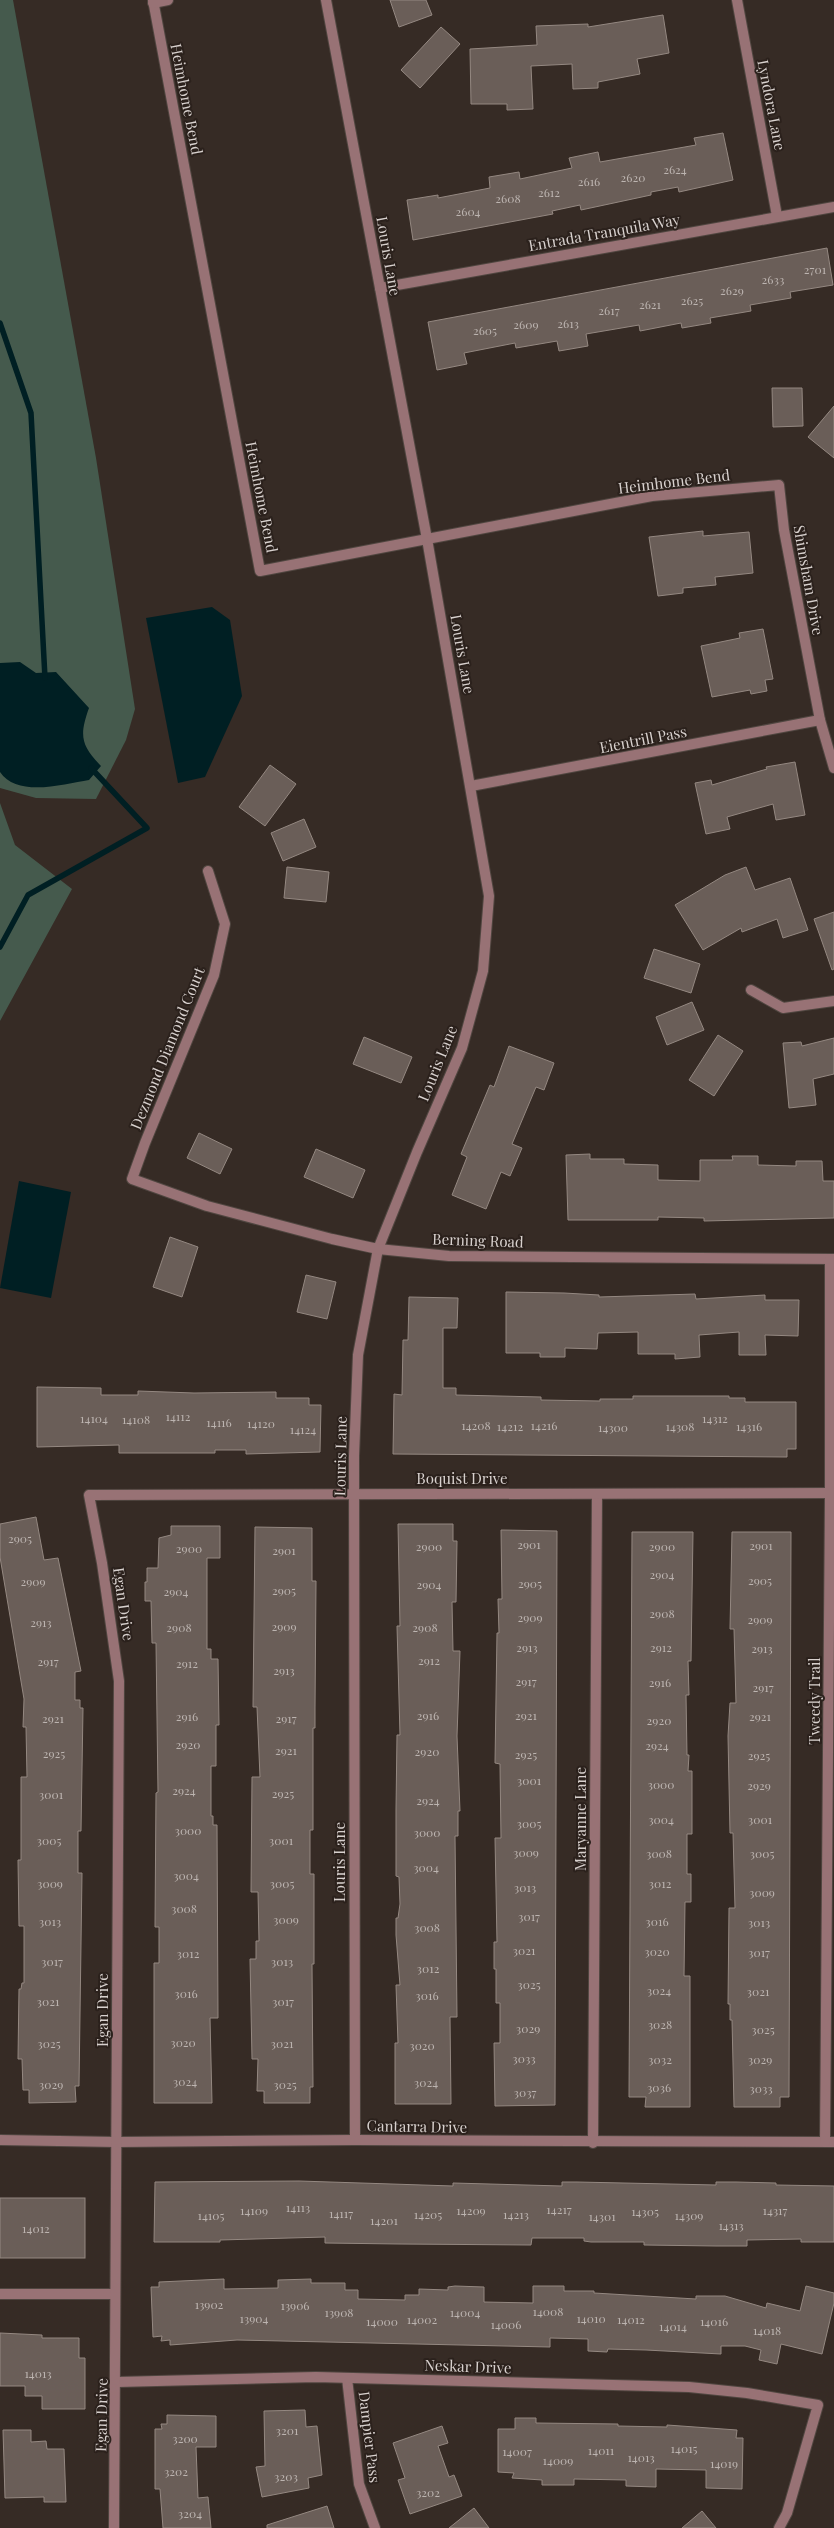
<svg xmlns="http://www.w3.org/2000/svg" width="834" height="2528" font-family="'Playfair Display',serif">
<style>
.green{fill:#455a4d}
.water{fill:#001f23}
.lines{fill:none;stroke-linecap:round;stroke-linejoin:round}
.stream{stroke:#001f23;stroke-width:5.5}
.building{fill:#6a5e58;stroke:#948881}
.minor-casing{stroke:#504640;stroke-width:12}
.minor{stroke:#987275;stroke-width:10}
.labels{text-anchor:middle;dominant-baseline:central;stroke-width:4;stroke-linejoin:round;paint-order:stroke}
.number-label{font-size:12px;fill:#bcb4b0}
.street-label{font-size:15px;fill:#d8d1ce;stroke:#2b211c}
</style>
<rect width="100%" height="100%" fill="#362b25"/>
<!-- green -->
<g class="green">
<polygon points="0,0 13,0 96,458 135,709 126,740 96,799 36,798 0,788"/>
<polygon points="0,803 15,845 72,889 0,1021"/>
</g>
<!-- water -->
<g class="water">
<polygon points="212,607 230,620 242,696 205,777 178,783 146,618"/>
<path d="M20,662l16,11 20,-1 33,36c-10,28 -8,37 12,58l-12,14c-25,4 -72,18 -89,-8v-109z"/>
<polygon points="19,1181 71,1192 51,1298 0,1288"/>
</g>
<g class="lines">
<!-- stream -->
<g class="stream">
<polyline points="0,323 31,413 45,678"/>
<polyline points="0,947 28,895 147,828 91,768"/>
</g>
</g>
<!-- building -->
<g class="building">
<polygon points="390,0 426,0 432,15 399,27"/>
<polygon points="663,15 669,53 637,59 640,74 598,82 598,88 573,89 572,64 531,66 533,109 507,110 507,104 471,104 470,49 537,45 536,26 588,24 588,27"/>
<polygon points="441,27 460,44 420,88 401,70"/>
<polygon points="723,133 733,180 679,192 678,187 651,192 651,195 581,210 580,205 552,211 553,214 413,240 407,200 438,195 438,198 490,188 489,177 519,172 520,179 572,168 569,158 598,152 600,162 696,145 694,138"/>
<polygon points="827,248 833,285 790,292 791,298 750,305 751,311 710,318 711,323 682,328 681,323 640,331 639,325 586,334 588,346 559,351 557,341 516,348 515,343 464,353 467,364 437,370 428,322"/>
<polygon points="772,388 802,388 803,426 773,427"/>
<polygon points="834,406 834,458 808,437"/>
<polygon points="703,531 703,536 749,532 753,573 715,577 716,585 683,588 683,593 658,596 649,537"/>
<polygon points="763,629 773,679 765,680 767,691 751,694 750,690 712,697 701,646 740,638 739,633"/>
<polygon points="795,762 805,815 776,820 773,804 727,817 730,829 706,834 695,783 711,780 712,785 767,769 766,767"/>
<polygon points="270,765 296,784 265,826 239,807"/>
<polygon points="304,819 316,847 283,861 271,833"/>
<polygon points="287,867 329,872 326,902 284,898"/>
<polygon points="746,867 755,890 790,878 808,930 783,938 777,919 742,932 741,928 703,950 675,905 725,875"/>
<polygon points="834,912 834,969 832,970 814,919"/>
<polygon points="654,949 700,964 691,993 644,978"/>
<polygon points="692,1002 704,1030 667,1045 656,1017"/>
<polygon points="718,1035 743,1051 714,1096 689,1080"/>
<polygon points="364,1037 412,1057 401,1083 353,1064"/>
<polygon points="834,1038 834,1074 813,1079 816,1105 789,1108 783,1043 801,1042 802,1046"/>
<polygon points="509,1046 554,1063 544,1090 536,1087 512,1144 522,1148 510,1176 501,1172 486,1209 452,1195 467,1157 461,1154 490,1085 494,1087"/>
<polygon points="199,1133 232,1149 220,1174 187,1158"/>
<polygon points="316,1149 365,1170 353,1198 304,1177"/>
<polygon points="590,1154 590,1159 624,1159 624,1164 658,1165 658,1180 700,1181 700,1160 733,1160 732,1156 758,1156 758,1165 796,1166 796,1161 822,1161 823,1181 834,1181 834,1218 704,1221 704,1218 658,1217 658,1220 568,1220 566,1155"/>
<polygon points="170,1237 198,1247 182,1297 153,1287"/>
<polygon points="306,1275 336,1282 327,1319 297,1312"/>
<polygon points="506,1292 564,1293 599,1295 599,1297 695,1294 696,1299 765,1295 765,1300 799,1300 798,1336 765,1335 766,1355 739,1355 739,1332 699,1335 700,1357 675,1359 675,1354 638,1354 638,1332 598,1333 597,1349 565,1348 565,1357 540,1357 540,1353 506,1353"/>
<polygon points="409,1297 458,1298 457,1328 443,1328 443,1388 456,1388 456,1395 541,1397 541,1400 600,1401 600,1399 633,1399 633,1396 729,1396 729,1398 745,1398 745,1402 796,1402 796,1449 787,1449 787,1457 393,1454 394,1394 402,1395 403,1340 408,1340"/>
<polygon points="37,1387 101,1388 101,1395 138,1395 138,1391 194,1393 276,1392 276,1398 309,1398 309,1405 321,1405 320,1452 246,1454 246,1450 215,1450 215,1453 119,1453 119,1445 37,1447"/>
<polygon points="36,1517 44,1560 58,1558 81,1671 75,1672 75,1700 80,1700 80,1708 83,1708 81,1831 78,1831 78,1873 82,1873 79,2086 75,2086 76,2102 29,2103 29,2090 23,2090 22,2059 18,2059 19,1989 21,1989 22,1983 24,1983 24,1926 19,1926 18,1860 21,1860 21,1777 27,1777 26,1727 23,1727 24,1699 0,1557 0,1524"/>
<polygon points="398,1524 453,1524 453,1541 457,1541 456,1602 452,1602 453,1651 460,1651 457,1736 460,1811 458,1811 458,1836 455,1836 457,2017 450,2017 451,2104 395,2104 395,2043 398,2043 396,1985 400,1985 396,1935 396,1918 398,1918 400,1904 399,1877 396,1876 396,1810 397,1735 400,1735 397,1626 400,1626"/>
<polygon points="171,1526 220,1526 220,1558 207,1558 207,1649 211,1649 211,1659 218,1659 219,1725 216,1725 216,1766 211,1766 211,1816 213,1816 213,1825 217,1825 218,2018 210,2018 212,2103 154,2103 154,1963 159,1963 159,1927 155,1927 156,1793 158,1792 156,1643 152,1643 151,1601 145,1601 145,1582 147,1582 147,1568 158,1568 159,1538 171,1535"/>
<polygon points="255,1527 312,1528 312,1581 316,1581 315,1708 315,1728 313,1728 313,1830 310,1830 310,1874 314,1874 314,1964 312,1964 313,2087 310,2087 310,2103 264,2103 264,2091 257,2091 258,2059 252,2059 250,1959 256,1959 256,1941 259,1941 258,1892 251,1892 252,1777 260,1777 257,1707 253,1707"/>
<polygon points="501,1530 557,1531 555,2105 495,2106 494,2043 500,2043 500,2003 496,2003 496,1969 494,1969 494,1942 497,1942 495,1838 501,1838 500,1764 495,1763 497,1633 499,1633 498,1599 502,1599"/>
<polygon points="632,1532 693,1532 691,1661 688,1661 689,1695 686,1695 687,1755 689,1755 688,1771 692,1771 692,1834 687,1834 687,1874 691,1874 691,1902 685,1902 684,1976 690,1976 690,2107 645,2107 646,2097 629,2097"/>
<polygon points="732,1532 791,1532 789,2097 780,2097 780,2107 734,2107 732,2020 730,2020 730,2004 728,2004 729,1908 735,1908 733,1833 730,1833 728,1736 730,1703 736,1703 734,1629 730,1629"/>
<polygon points="299,2181 453,2186 453,2183 562,2186 562,2182 577,2182 716,2185 716,2182 736,2182 776,2183 776,2185 834,2186 834,2242 801,2242 801,2239 747,2240 747,2246 716,2246 644,2245 644,2242 591,2242 584,2241 584,2238 532,2238 531,2245 399,2244 325,2243 325,2237 220,2240 220,2242 154,2242 155,2182"/>
<rect x="0" y="2198" width="85" height="60"/>
<polygon points="224,2279 224,2289 278,2288 278,2280 311,2279 311,2283 345,2283 345,2290 358,2290 358,2299 405,2300 405,2295 419,2295 419,2289 448,2290 448,2287 455,2286 484,2287 484,2302 533,2303 533,2286 564,2286 564,2291 594,2291 594,2293 696,2299 696,2296 725,2296 766,2308 767,2303 800,2311 806,2286 834,2293 834,2303 822,2354 781,2344 777,2364 759,2360 761,2350 745,2346 721,2346 721,2354 646,2350 608,2349 607,2352 588,2351 588,2339 550,2338 550,2347 237,2340 170,2345 170,2340 161,2341 162,2336 153,2337 151,2287 159,2287 159,2282"/>
<polygon points="0,2333 42,2335 42,2338 79,2338 79,2358 85,2358 85,2409 42,2409 42,2396 25,2396 25,2386 0,2386"/>
<polygon points="305,2410 306,2427 317,2426 322,2475 308,2478 309,2488 262,2497 256,2467 265,2466 264,2411"/>
<polygon points="167,2415 216,2416 216,2447 196,2447 198,2498 208,2497 211,2528 163,2528 160,2489 155,2489 155,2429 162,2429 161,2424 167,2424"/>
<polygon points="515,2418 536,2418 536,2423 618,2424 618,2426 667,2427 667,2425 737,2430 736,2438 743,2438 742,2489 706,2488 706,2470 656,2469 656,2487 626,2486 626,2480 574,2479 574,2485 542,2485 542,2480 512,2478 514,2473 498,2472 498,2429 515,2429"/>
<polygon points="442,2426 448,2443 438,2446 449,2477 454,2475 462,2496 410,2514 398,2480 405,2478 393,2443"/>
<polygon points="3,2430 31,2430 31,2442 46,2441 47,2449 64,2449 66,2502 44,2502 44,2497 5,2498"/>
<polygon points="327,2506 334,2528 267,2528 267,2525"/>
<polygon points="474,2508 489,2528 449,2528"/>
<polygon points="702,2511 716,2528 682,2528"/>
</g>
<g class="lines">
<defs>
<g id="minor">
<polyline points="153,0 260,571 652,496 779,485 784,530 820,720 834,768"/>
<polyline points="326,0 427,539 489,896 483,971 462,1048 417,1152 378,1249 358,1355 354,1456 355,2140"/>
<polyline points="737,0 777,216"/>
<polyline points="153,3 168,0"/>
<polyline points="380,288 834,207"/>
<polyline points="471,786 820,720"/>
<polyline points="208,871 225,924 214,975 145,1143 132,1179 207,1206 332,1239 378,1249 449,1256 834,1259"/>
<polyline points="751,990 783,1008 834,1001"/>
<polyline points="0,2140 117,2142 355,2140 834,2142"/>
<polyline points="825,2142 830,1493 830,1259"/>
<polyline points="593,2143 597,1495"/>
<polyline points="0,2294 115,2294"/>
<polyline points="347,2378 359,2484 375,2528"/>
<polyline points="117,2382 316,2377 689,2387 747,2393 818,2405 787,2513 779,2528"/>
<polyline points="114,2528 119,1681 102,1563 89,1495 834,1493"/>
</g>
</defs>
<!-- minor casing -->
<use href="#minor" class="minor-casing"/>
<!-- minor -->
<use href="#minor" class="minor"/>
</g>
<g class="labels">
<!-- number labels -->
<g class="number-label">
<text x="675" y="169">2624</text>
<text x="633" y="177">2620</text>
<text x="589" y="181">2616</text>
<text x="549" y="192">2612</text>
<text x="508" y="198">2608</text>
<text x="468" y="211">2604</text>
<text x="815" y="269">2701</text>
<text x="773" y="279">2633</text>
<text x="732" y="290">2629</text>
<text x="692" y="300">2625</text>
<text x="650" y="304">2621</text>
<text x="609" y="310">2617</text>
<text x="568" y="323">2613</text>
<text x="526" y="324">2609</text>
<text x="485" y="330">2605</text>
<text x="178" y="1416">14112</text>
<text x="94" y="1418">14104</text>
<text x="715" y="1418">14312</text>
<text x="136" y="1419">14108</text>
<text x="219" y="1422">14116</text>
<text x="261" y="1423">14120</text>
<text x="476" y="1425">14208</text>
<text x="544" y="1425">14216</text>
<text x="510" y="1426">14212</text>
<text x="680" y="1426">14308</text>
<text x="749" y="1426">14316</text>
<text x="613" y="1427">14300</text>
<text x="303" y="1429">14124</text>
<text x="20" y="1538">2905</text>
<text x="529" y="1544">2901</text>
<text x="761" y="1545">2901</text>
<text x="429" y="1546">2900</text>
<text x="662" y="1546">2900</text>
<text x="189" y="1548">2900</text>
<text x="284" y="1550">2901</text>
<text x="662" y="1574">2904</text>
<text x="760" y="1580">2905</text>
<text x="33" y="1581">2909</text>
<text x="530" y="1583">2905</text>
<text x="429" y="1584">2904</text>
<text x="284" y="1590">2905</text>
<text x="176" y="1591">2904</text>
<text x="662" y="1613">2908</text>
<text x="530" y="1617">2909</text>
<text x="760" y="1619">2909</text>
<text x="41" y="1622">2913</text>
<text x="284" y="1626">2909</text>
<text x="179" y="1627">2908</text>
<text x="425" y="1627">2908</text>
<text x="527" y="1647">2913</text>
<text x="661" y="1647">2912</text>
<text x="762" y="1648">2913</text>
<text x="429" y="1660">2912</text>
<text x="48" y="1661">2917</text>
<text x="187" y="1663">2912</text>
<text x="284" y="1670">2913</text>
<text x="526" y="1681">2917</text>
<text x="660" y="1682">2916</text>
<text x="763" y="1687">2917</text>
<text x="428" y="1715">2916</text>
<text x="526" y="1715">2921</text>
<text x="187" y="1716">2916</text>
<text x="760" y="1716">2921</text>
<text x="53" y="1718">2921</text>
<text x="286" y="1718">2917</text>
<text x="659" y="1720">2920</text>
<text x="188" y="1744">2920</text>
<text x="657" y="1745">2924</text>
<text x="286" y="1750">2921</text>
<text x="427" y="1751">2920</text>
<text x="54" y="1753">2925</text>
<text x="526" y="1754">2925</text>
<text x="759" y="1755">2925</text>
<text x="529" y="1780">3001</text>
<text x="661" y="1784">3000</text>
<text x="759" y="1785">2929</text>
<text x="184" y="1790">2924</text>
<text x="283" y="1793">2925</text>
<text x="51" y="1794">3001</text>
<text x="428" y="1800">2924</text>
<text x="661" y="1819">3004</text>
<text x="760" y="1819">3001</text>
<text x="529" y="1823">3005</text>
<text x="188" y="1830">3000</text>
<text x="427" y="1832">3000</text>
<text x="49" y="1840">3005</text>
<text x="281" y="1840">3001</text>
<text x="526" y="1852">3009</text>
<text x="659" y="1853">3008</text>
<text x="762" y="1853">3005</text>
<text x="426" y="1867">3004</text>
<text x="186" y="1875">3004</text>
<text x="50" y="1883">3009</text>
<text x="282" y="1883">3005</text>
<text x="660" y="1883">3012</text>
<text x="525" y="1887">3013</text>
<text x="762" y="1892">3009</text>
<text x="184" y="1908">3008</text>
<text x="529" y="1916">3017</text>
<text x="286" y="1919">3009</text>
<text x="50" y="1921">3013</text>
<text x="657" y="1921">3016</text>
<text x="759" y="1922">3013</text>
<text x="427" y="1927">3008</text>
<text x="524" y="1950">3021</text>
<text x="657" y="1951">3020</text>
<text x="759" y="1952">3017</text>
<text x="188" y="1953">3012</text>
<text x="52" y="1961">3017</text>
<text x="282" y="1961">3013</text>
<text x="428" y="1968">3012</text>
<text x="529" y="1984">3025</text>
<text x="659" y="1990">3024</text>
<text x="758" y="1991">3021</text>
<text x="186" y="1993">3016</text>
<text x="427" y="1995">3016</text>
<text x="48" y="2001">3021</text>
<text x="283" y="2001">3017</text>
<text x="660" y="2024">3028</text>
<text x="528" y="2028">3029</text>
<text x="763" y="2029">3025</text>
<text x="183" y="2042">3020</text>
<text x="49" y="2043">3025</text>
<text x="282" y="2043">3021</text>
<text x="422" y="2045">3020</text>
<text x="524" y="2058">3033</text>
<text x="660" y="2059">3032</text>
<text x="760" y="2059">3029</text>
<text x="185" y="2081">3024</text>
<text x="426" y="2082">3024</text>
<text x="51" y="2084">3029</text>
<text x="285" y="2084">3025</text>
<text x="659" y="2087">3036</text>
<text x="761" y="2088">3033</text>
<text x="525" y="2092">3037</text>
<text x="298" y="2207">14113</text>
<text x="559" y="2209">14217</text>
<text x="254" y="2210">14109</text>
<text x="471" y="2210">14209</text>
<text x="775" y="2210">14317</text>
<text x="645" y="2211">14305</text>
<text x="341" y="2213">14117</text>
<text x="428" y="2214">14205</text>
<text x="516" y="2214">14213</text>
<text x="211" y="2215">14105</text>
<text x="689" y="2215">14309</text>
<text x="602" y="2216">14301</text>
<text x="384" y="2220">14201</text>
<text x="731" y="2225">14313</text>
<text x="36" y="2228">14012</text>
<text x="209" y="2304">13902</text>
<text x="295" y="2305">13906</text>
<text x="548" y="2311">14008</text>
<text x="339" y="2312">13908</text>
<text x="465" y="2312">14004</text>
<text x="254" y="2318">13904</text>
<text x="591" y="2318">14010</text>
<text x="422" y="2319">14002</text>
<text x="631" y="2319">14012</text>
<text x="382" y="2321">14000</text>
<text x="714" y="2321">14016</text>
<text x="506" y="2324">14006</text>
<text x="673" y="2326">14014</text>
<text x="767" y="2330">14018</text>
<text x="38" y="2373">14013</text>
<text x="287" y="2430">3201</text>
<text x="185" y="2438">3200</text>
<text x="684" y="2448">14015</text>
<text x="601" y="2450">14011</text>
<text x="517" y="2451">14007</text>
<text x="641" y="2457">14013</text>
<text x="558" y="2460">14009</text>
<text x="724" y="2463">14019</text>
<text x="176" y="2471">3202</text>
<text x="286" y="2476">3203</text>
<text x="428" y="2492">3202</text>
<text x="190" y="2513">3204</text>
</g>
<!-- street labels -->
<g class="street-label">
<text transform="translate(187 99) rotate(79)">Heimhome Bend</text>
<text transform="translate(772 105) rotate(79)">Lyndora Lane</text>
<text transform="translate(604 232) rotate(-10)">Entrada Tranquila Way</text>
<text transform="translate(389 256) rotate(80)">Louris Lane</text>
<text transform="translate(674 481) rotate(-7)">Heimhome Bend</text>
<text transform="translate(262 497) rotate(79)">Heimhome Bend</text>
<text transform="translate(809 580) rotate(80)">Shimsham Drive</text>
<text transform="translate(463 654) rotate(80)">Louris Lane</text>
<text transform="translate(643 739) rotate(-11)">Eientrill Pass</text>
<text transform="translate(167 1048) rotate(-68)">Dezmond Diamond Court</text>
<text transform="translate(437 1063) rotate(-68)">Louris Lane</text>
<text transform="translate(478 1240) rotate(2)">Berning Road</text>
<text transform="translate(340 1456) rotate(-89)">Louris Lane</text>
<text x="462" y="1478">Boquist Drive</text>
<text transform="translate(124 1604) rotate(82)">Egan Drive</text>
<text transform="translate(814 1701) rotate(-90)">Tweedy Trail</text>
<text transform="translate(580 1819) rotate(-90)">Maryanne Lane</text>
<text transform="translate(339 1862) rotate(-90)">Louris Lane</text>
<text transform="translate(102 2010) rotate(-90)">Egan Drive</text>
<text transform="translate(417 2126) rotate(1)">Cantarra Drive</text>
<text transform="translate(468 2366) rotate(2)">Neskar Drive</text>
<text transform="translate(101 2415) rotate(-89)">Egan Drive</text>
<text transform="translate(370 2437) rotate(83)">Dampier Pass</text>
</g>
</g>
</svg>
